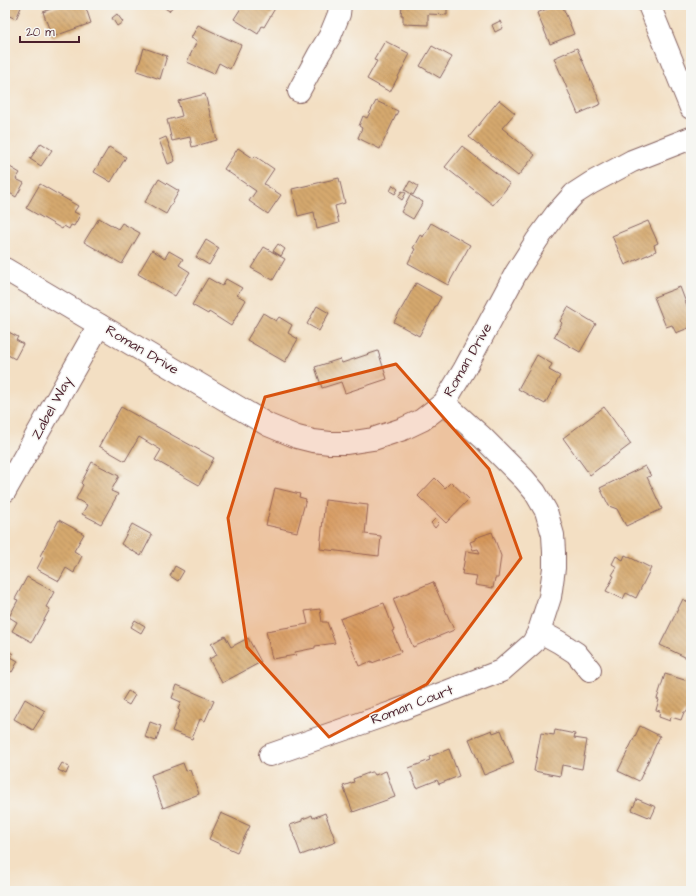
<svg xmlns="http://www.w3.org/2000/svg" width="696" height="896" font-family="'Architects Daughter',sans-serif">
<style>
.building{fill:url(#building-back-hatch)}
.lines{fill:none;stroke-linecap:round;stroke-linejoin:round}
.minor-casing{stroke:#856260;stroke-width:24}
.minor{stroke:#fff;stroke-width:22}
.marked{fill:#d8530f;fill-opacity:0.2;stroke:#d8530f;stroke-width:3;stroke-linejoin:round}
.labels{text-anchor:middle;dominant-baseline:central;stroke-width:3;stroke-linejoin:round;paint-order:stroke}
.street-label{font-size:14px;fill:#4a1f2b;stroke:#f6f6f2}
</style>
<defs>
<pattern id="building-back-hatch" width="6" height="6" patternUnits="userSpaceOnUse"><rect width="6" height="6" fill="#d5a96e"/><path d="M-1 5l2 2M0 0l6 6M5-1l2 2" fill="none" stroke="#af895b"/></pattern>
</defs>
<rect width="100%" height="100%" fill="#f6f6f2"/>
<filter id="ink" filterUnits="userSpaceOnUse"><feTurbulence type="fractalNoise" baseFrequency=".025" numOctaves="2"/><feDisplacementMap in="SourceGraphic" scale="8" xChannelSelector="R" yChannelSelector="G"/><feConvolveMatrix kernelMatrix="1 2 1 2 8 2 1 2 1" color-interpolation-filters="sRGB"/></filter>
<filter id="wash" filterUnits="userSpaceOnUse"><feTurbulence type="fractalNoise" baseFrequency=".012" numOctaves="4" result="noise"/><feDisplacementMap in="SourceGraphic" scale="16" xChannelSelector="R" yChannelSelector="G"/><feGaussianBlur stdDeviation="0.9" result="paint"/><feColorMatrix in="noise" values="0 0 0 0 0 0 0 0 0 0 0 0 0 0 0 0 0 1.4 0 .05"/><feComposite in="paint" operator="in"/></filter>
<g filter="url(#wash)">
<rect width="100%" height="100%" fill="#f3dfc3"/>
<g id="blocks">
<!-- building -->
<g class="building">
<polygon points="5,5 22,5 16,19 5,14"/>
<polygon points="61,5 85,5 91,23 52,37 43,12"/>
<polygon points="161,5 174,5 169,11"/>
<polygon points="243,5 277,5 264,27 262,26 258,34 234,19"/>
<polygon points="402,5 447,5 447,15 428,14 428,25 403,24 403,15 401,15"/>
<polygon points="556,5 562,5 574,34 550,44 537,13"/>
<polygon points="117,14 123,22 117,26 112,18"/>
<polygon points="500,21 503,28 495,32 492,25"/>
<polygon points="198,25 241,45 230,69 219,63 214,74 187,62 197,41 191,38"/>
<polygon points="385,41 410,54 390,92 367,79 377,61 374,60"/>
<polygon points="432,46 452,57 440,78 420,66"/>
<polygon points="144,48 167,56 160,79 137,71"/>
<polygon points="577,48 601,104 578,114 554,58"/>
<polygon points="205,94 217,140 192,147 190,137 172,141 167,120 182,116 178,101"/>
<polygon points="499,100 515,113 502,128 535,155 518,176 469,137"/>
<polygon points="376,101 398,111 380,149 358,138 362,128 359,126 363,116 367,118"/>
<polygon points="166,137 175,161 168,164 159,140"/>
<polygon points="41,143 52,150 41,166 30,159"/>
<polygon points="462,146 510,184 493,205 445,167"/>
<polygon points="109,147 126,157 111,182 94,172"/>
<polygon points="238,148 253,158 255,156 274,169 264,184 281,195 268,214 249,201 256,191 224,169"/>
<polygon points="5,164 20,173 16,179 24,183 16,197 8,192 6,196 5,195"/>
<polygon points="339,178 345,203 335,206 339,223 317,229 314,212 298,216 292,189"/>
<polygon points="159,179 179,191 166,214 145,202"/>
<polygon points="410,181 418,186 413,195 405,190"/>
<polygon points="40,184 78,206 74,212 80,215 74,226 71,225 69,229 64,226 62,229 26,208"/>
<polygon points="393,185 398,189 395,194 390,191"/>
<polygon points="402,191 406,193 402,200 398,197"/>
<polygon points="410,195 423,202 413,219 401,212"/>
<polygon points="99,218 118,229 122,223 140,233 122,264 84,242"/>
<polygon points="648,221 658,243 654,245 656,251 625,265 612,236"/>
<polygon points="431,223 470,245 448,285 408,263 415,249 413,248 420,235 423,237"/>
<polygon points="206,240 219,248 209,265 196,257"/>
<polygon points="278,244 285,249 281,256 273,251"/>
<polygon points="264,247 285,259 273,280 251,268"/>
<polygon points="152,250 165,258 169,251 183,259 179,265 190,272 175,296 138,274"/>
<polygon points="208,278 222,286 226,279 242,288 237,295 246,300 231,326 209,312 208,314 192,305"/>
<polygon points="416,283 441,297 419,336 394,322"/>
<polygon points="680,287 691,316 691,327 676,333 672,325 666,327 654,297"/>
<polygon points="317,306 329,313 319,331 307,324"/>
<polygon points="568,307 596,324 580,352 554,337 562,323 560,321"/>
<polygon points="263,313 276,321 279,317 292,325 288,333 298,339 285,362 247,340"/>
<polygon points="5,330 18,337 16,340 23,344 15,359 8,355 5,361"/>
<polygon points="378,351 387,379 345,393 341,382 322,388 315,367 340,359 342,363"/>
<polygon points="537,355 552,364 549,370 560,376 545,404 518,389"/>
<polygon points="691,377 691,387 687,379"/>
<polygon points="121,407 214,458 199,485 155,460 161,450 139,437 125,461 99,446"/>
<polygon points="604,407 631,444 590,475 563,438"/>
<polygon points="92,462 119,476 111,491 118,494 101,524 82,514 87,505 76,499 83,485 81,483"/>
<polygon points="645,466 651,476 647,477 662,509 626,526 617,509 609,506 600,488"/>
<polygon points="435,478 445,488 451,482 469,499 446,523 418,496"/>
<polygon points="275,488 300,494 299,497 306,499 297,532 266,525"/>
<polygon points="325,500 368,505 365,534 381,536 379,556 320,549"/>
<polygon points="435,519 439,523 435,528 431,523"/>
<polygon points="59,520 84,534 74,551 82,556 75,570 74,573 66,568 59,581 37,569 43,557 40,556"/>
<polygon points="132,524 152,535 141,556 121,544"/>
<polygon points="492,532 501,556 498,578 495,578 493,588 475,585 477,576 462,574 466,551 480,553 478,549 473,550 470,542 475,540 475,538"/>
<polygon points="625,555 651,568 636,598 626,593 623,599 606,591 614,576 612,575 617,567 612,564 616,556 623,560"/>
<polygon points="175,566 184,571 178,581 170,576"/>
<polygon points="27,577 54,592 46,607 50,609 32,642 12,631 17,622 9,617 18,600 15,599"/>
<polygon points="433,582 454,630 413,647 393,599"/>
<polygon points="683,599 691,604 691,650 687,658 660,645"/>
<polygon points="384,603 394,630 392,631 401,652 372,663 372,661 359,666 340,619"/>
<polygon points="320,609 322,622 327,622 335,643 315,646 315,648 295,652 296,655 272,659 266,631 308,624 305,611"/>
<polygon points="135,620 145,626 141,633 131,627"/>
<polygon points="225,636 231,647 248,638 261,662 222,683 209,659 217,655 211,644"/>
<polygon points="5,649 13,654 11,657 18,661 12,672 5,668"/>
<polygon points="665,674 691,682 691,701 687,712 684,712 681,720 671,717 670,721 659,717 660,711 656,710 659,700 657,699"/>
<polygon points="177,685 214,701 205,721 200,719 192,739 172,731 180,711 178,709 181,702 172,698"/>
<polygon points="128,691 135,695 129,705 122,701"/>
<polygon points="25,699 45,711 33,730 14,719"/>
<polygon points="150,722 161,726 156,741 145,737"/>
<polygon points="640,726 660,736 639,781 618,771"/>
<polygon points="492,730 493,733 501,730 514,763 484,775 469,739"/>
<polygon points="555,730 575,734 574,738 587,740 582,769 562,765 560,776 534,771 541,733 554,735"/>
<polygon points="449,749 459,776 439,784 437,780 417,788 409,768 430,760 429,757"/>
<polygon points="62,763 69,767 66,774 58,770"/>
<polygon points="183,763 186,771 190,770 199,794 163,808 151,775"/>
<polygon points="386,771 395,797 353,812 343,786 354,782 353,779 371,772 373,772 375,775"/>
<polygon points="637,799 656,807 651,818 632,810"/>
<polygon points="221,813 250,826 237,852 209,839"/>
<polygon points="325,813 336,842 301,855 290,825 302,821 302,819 308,817 312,815 313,818"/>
</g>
</g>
</g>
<g filter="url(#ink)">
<use href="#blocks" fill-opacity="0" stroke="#856260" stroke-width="1"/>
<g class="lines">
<defs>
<g id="minor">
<polyline points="649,5 691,108"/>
<polyline points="299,91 319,54 330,36 339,14 340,5"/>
<polyline points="5,269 268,425 297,437 313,441 330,443 347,443 373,439 403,429 422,420 444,403 464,370 516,273 537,240 556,214 574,194 591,183 632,161 691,138"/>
<polyline points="5,491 99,325"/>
<polyline points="539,631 559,642 576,653 590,670"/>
<polyline points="270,755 391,713 501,671 533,643 539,631 550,597 554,568 554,552 553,535 546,511 535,492 524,479 482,437 444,403"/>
</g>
</defs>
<!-- minor casing -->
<use href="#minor" class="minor-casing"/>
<!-- minor -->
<use href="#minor" class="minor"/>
</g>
</g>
<!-- marked area -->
<path class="marked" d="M396,364l93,105 32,89 -94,126 -98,53 -82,-90 -19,-129 37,-121z"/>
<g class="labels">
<!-- street labels -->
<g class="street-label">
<text transform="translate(142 350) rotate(31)">Roman Drive</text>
<text transform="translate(468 360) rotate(-60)">Roman Drive</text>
<text transform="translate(52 408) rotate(-61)">Zabel Way</text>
<text transform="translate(412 705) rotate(-21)">Roman Court</text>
</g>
</g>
<!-- margin -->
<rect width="696" height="896" fill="none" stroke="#f6f6f2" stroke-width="20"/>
<!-- scale -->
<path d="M20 36v6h59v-6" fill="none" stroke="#4a1f2b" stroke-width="2"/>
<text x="26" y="36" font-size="12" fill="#4a1f2b" stroke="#f6f6f2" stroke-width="3" paint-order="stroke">20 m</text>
</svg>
